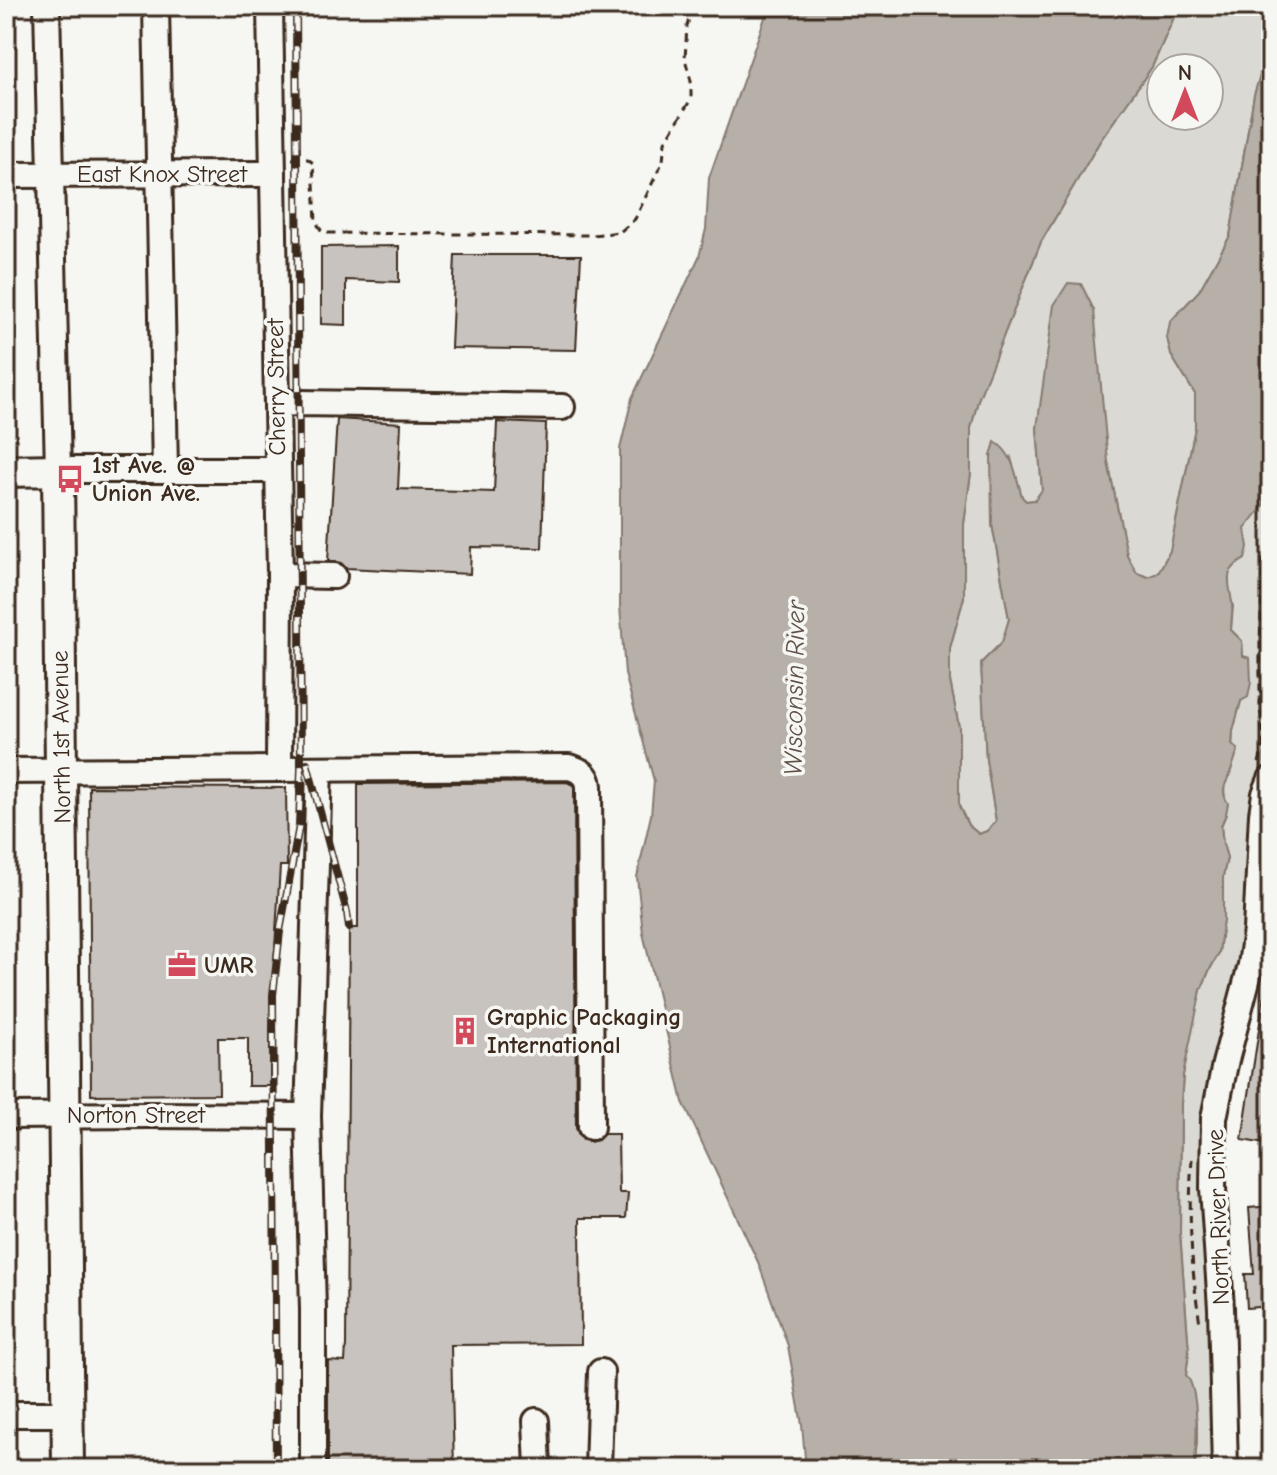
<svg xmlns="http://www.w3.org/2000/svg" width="1277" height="1475" font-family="'Comic Neue',sans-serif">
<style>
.green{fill:#dad9d3;stroke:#8a8278;stroke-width:2;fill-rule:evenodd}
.water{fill:#b6b0a9;stroke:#857a71;stroke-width:2}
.building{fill:#c8c3be;stroke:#3b2a1e;stroke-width:2}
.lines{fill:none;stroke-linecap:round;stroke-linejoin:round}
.minor-casing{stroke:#3b2a1e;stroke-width:30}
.major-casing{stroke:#3b2a1e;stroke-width:36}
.path{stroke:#3b2a1e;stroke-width:3;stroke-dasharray:8 6;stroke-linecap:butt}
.minor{stroke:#f6f6f2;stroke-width:24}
.major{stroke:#f6f6f2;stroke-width:30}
.rail-casing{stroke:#3b2a1e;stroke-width:8}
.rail{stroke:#f6f6f2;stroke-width:5;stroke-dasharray:15;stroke-linecap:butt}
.labels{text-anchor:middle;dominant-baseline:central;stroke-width:7;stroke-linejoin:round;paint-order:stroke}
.street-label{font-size:24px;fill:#3b2a1e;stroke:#f6f6f2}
.poi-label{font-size:24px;font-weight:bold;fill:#3b2a1e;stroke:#f6f6f2;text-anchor:start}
.water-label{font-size:26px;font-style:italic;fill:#605248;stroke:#f6f6f2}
</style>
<rect width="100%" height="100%" fill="#f6f6f2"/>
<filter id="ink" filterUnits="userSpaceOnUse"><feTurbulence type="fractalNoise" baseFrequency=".0125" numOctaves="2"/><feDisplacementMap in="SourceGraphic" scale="16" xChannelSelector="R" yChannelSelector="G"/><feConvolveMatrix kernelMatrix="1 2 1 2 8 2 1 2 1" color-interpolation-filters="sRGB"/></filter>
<g filter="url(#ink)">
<!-- green -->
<g class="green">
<path d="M1179,6h92v35l-17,54 -24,141 -31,55 -29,31 1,33 24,39v34l-25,123 -12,22 -10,4 -12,-4 -9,-18 -19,-93 -71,-34 5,62 -7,10 -9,1 -4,-4 -11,-39 -19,66 17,95 -6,23 -22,21 5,97 10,61 -9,10 -8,3 -11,-9 -9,-19v-79l-9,-46v-33l14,-51v-73l7,-51v-45l7,-28 63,-158 59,-101 52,-74zM1161,68h48v48h-48z"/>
<polygon points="1271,463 1271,577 1264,628 1265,709 1267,736 1261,775 1242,958 1204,1108 1201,1143 1217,1469 1194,1469 1197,1443 1197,1421 1186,1375 1189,1352 1180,1233 1181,1104 1183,1075 1193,1023 1201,990 1209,971 1219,953 1223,919 1223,876 1227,858 1223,844 1221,826 1226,814 1224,786 1231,773 1233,731 1241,701 1243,656 1242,641 1231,630 1233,606 1229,591 1229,571 1235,564 1247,536 1244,529 1264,505 1267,477"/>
</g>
<!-- water -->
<path class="water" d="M769,6h410l-27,61 -52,74 -59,101 -63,158 -7,28v45l-7,51v73l-14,51v33l9,46v79l9,19 11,9 8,-3 9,-10 -10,-61 -5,-97 21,-21 7,-23 -17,-95 -1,-68 4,-14c19,11 21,35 27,55l4,4 9,-1 7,-10 -5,-62 17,-123 14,-22 13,1 13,26 14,152 19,93 10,18 11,4 10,-4 12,-22 25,-123v-34l-24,-39 -4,-17 3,-16 29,-31 31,-55 24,-141 17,-54v422l-4,14 -3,28 -19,24 3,18 -3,12c-24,13 -15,23 -13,45 1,8 -1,17 -1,26l11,11 1,15 7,2 1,24 -3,15 -7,4 -8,30 -1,14 6,4c-2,7 -4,14 -7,21 -4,13 -12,20 -3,33l-2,11 -5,12 2,18 4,14 -4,18v43l-4,34 -10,18 -8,19 -18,85 -2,29 -1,129 9,119 -3,23c14,15 11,73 8,94h-388l-4,-44 -14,-79 -30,-84 -75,-160 -40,-169 -6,-56 14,-62 3,-34 -29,-107 -5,-68v-157l12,-51 67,-141 7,-28 3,-51z"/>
<!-- building -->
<g class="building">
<polygon points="399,246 399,282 346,280 346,325 321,324 321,247"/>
<polygon points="455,255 581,255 576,350 451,348"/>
<polygon points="337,419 401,423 398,489 494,492 497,422 546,424 542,548 471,547 470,574 346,568 341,563 328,561"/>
<polygon points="567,782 573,785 574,787 576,1128 579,1135 583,1140 590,1142 598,1140 604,1134 618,1134 619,1193 628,1193 626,1218 580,1218 581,1344 451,1345 454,1469 328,1469 328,1361 345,1362 346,1345 349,928 358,928 358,784"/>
<polygon points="89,787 286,788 287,866 280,866 270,1031 270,1086 248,1086 248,1038 218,1038 219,1094 91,1095"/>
<polygon points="1264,997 1271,997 1271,1145 1242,1140"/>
<polygon points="1271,1206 1271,1306 1247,1308 1245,1274 1254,1274 1249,1208"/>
</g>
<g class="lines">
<defs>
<g id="minor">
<polyline points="47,6 58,470 278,470"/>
<polyline points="156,6 165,470"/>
<polyline points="270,6 280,575 279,768"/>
<polyline points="6,175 273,174"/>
<polyline points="277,404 299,403 562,407"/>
<polyline points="280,575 334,576"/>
<path d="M6,771l563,-4c11,3 19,7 20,19l2,341"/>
<polyline points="6,1116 149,1115 308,1116"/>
<polyline points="6,1414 68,1414"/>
<polyline points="536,1421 538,1469"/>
<polyline points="313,1469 313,1310 308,1116 319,769"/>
<polyline points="598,1469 601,1372"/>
<polyline points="1225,1469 1221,1308 1213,1188 1214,1118 1225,1064 1251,965 1256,930 1262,814 1265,794 1271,779"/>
</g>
<polyline id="major" points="6,471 58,470 68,1469"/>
</defs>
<!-- minor casing -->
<use href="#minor" class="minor-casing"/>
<!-- major casing -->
<use href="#major" class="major-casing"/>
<!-- path -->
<g class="path">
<polyline points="292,159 308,159 313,163 316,222 321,230 328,233 593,235 620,232 635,219 663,161 665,142 691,99 691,81 685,59 687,26 693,6"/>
<polyline points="1271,759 1263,747 1263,734 1260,707 1260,644 1263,561 1271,535"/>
<polyline points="1259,763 1263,747"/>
<path d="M1192,1159c-4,55 -1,110 8,164"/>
</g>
<!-- minor -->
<use href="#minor" class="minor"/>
<!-- major -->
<use href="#major" class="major"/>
<defs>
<g id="rail">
<polyline points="307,763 347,912 349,928"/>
<polyline points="276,1469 273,995 280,931 299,826 301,769 296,6"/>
</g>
</defs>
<!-- rail casing -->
<use href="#rail" class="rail-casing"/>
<!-- rail -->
<use href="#rail" class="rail"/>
</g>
</g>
<!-- icons -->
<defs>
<symbol id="bus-bare" viewBox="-9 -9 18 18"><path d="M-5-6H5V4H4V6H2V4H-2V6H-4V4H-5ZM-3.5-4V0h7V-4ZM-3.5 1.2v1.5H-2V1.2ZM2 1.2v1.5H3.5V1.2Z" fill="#d1495b" stroke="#f6f6f2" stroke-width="2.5" paint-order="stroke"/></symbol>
<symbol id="office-bare" viewBox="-9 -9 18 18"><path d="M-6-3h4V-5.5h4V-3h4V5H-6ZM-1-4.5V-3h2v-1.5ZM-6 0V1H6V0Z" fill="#d1495b" stroke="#f6f6f2" stroke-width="2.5" paint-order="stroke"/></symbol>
<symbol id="building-bare" viewBox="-9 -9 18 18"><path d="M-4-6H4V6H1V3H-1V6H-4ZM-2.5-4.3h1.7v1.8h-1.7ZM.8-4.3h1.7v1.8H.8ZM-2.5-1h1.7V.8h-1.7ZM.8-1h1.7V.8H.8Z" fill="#d1495b" stroke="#f6f6f2" stroke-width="2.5" paint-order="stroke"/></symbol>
</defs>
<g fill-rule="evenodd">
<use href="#bus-bare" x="50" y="459" width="40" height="40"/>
<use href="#office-bare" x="162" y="945" width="40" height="40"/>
<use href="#building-bare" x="445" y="1011" width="40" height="40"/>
</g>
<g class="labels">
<!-- street labels -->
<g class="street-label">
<text x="162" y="174">East Knox Street</text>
<text transform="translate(276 387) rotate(-91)">Cherry Street</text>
<text transform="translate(61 737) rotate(-91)">North 1st Avenue</text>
<text x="136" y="1115">Norton Street</text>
<text transform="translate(1218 1217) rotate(-92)">North River Drive</text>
</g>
<!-- poi labels -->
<g class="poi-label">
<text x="92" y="465">1st Ave. @<tspan x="92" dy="28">Union Ave.</tspan></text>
<text x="204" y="965">UMR</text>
<text x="487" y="1017">Graphic Packaging<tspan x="487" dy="28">International</tspan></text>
</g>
<!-- water labels -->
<g class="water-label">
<text transform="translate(795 688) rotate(-89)">Wisconsin River</text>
</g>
</g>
<!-- margin -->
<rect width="1277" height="1475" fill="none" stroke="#f6f6f2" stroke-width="32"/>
<rect x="16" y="16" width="1245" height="1443" fill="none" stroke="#3b2a1e" stroke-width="3" filter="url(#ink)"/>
<!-- north arrow -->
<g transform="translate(1185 92)"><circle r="38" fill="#f6f6f2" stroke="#aba49d" stroke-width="2"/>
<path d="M0-6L14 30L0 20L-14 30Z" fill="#d1495b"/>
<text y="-12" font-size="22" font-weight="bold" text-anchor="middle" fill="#3b2a1e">N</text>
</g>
</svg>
